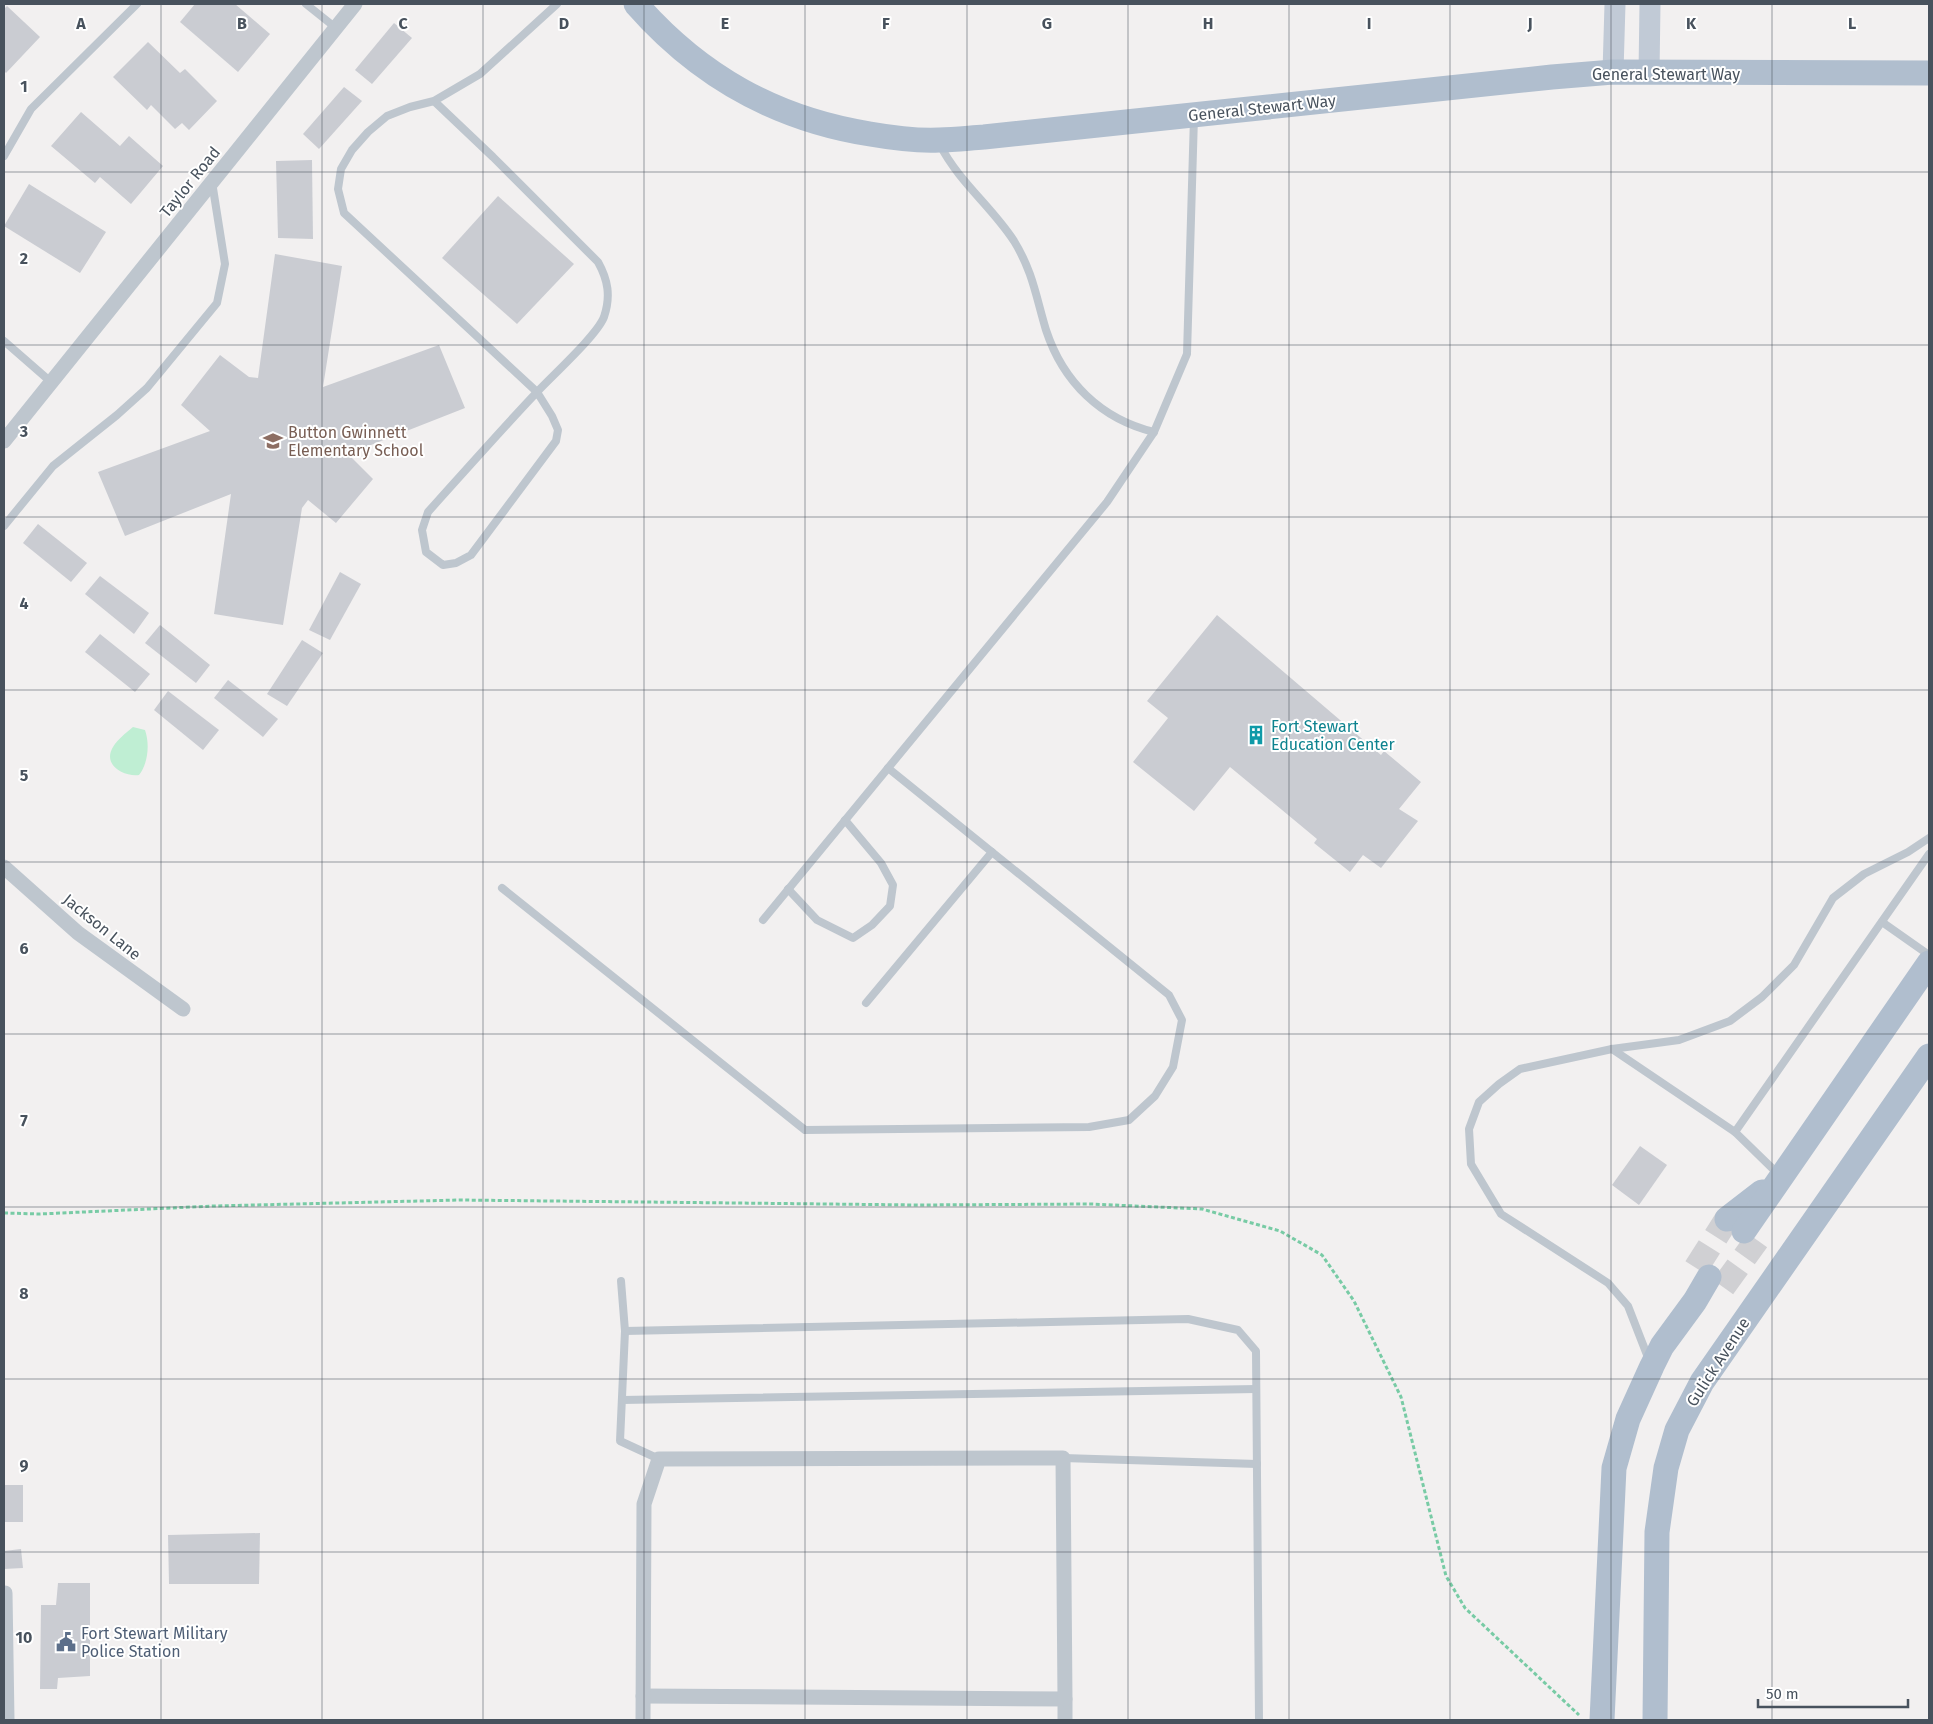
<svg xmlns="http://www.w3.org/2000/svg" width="1933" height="1724" font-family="'Fira Sans',sans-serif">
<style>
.green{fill:#bfeed3}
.building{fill:#caccd2}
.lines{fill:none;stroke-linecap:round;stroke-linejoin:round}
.primary-tunnel{stroke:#d0d0d3;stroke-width:25;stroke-dasharray:25 12;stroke-linecap:butt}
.path{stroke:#78cba5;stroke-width:3;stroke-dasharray:4 2.5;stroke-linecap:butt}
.lane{stroke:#bec6ce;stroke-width:8}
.street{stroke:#bec6ce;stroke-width:15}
.secondary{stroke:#c1cad6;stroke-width:21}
.primary{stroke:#b0bece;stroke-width:25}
.grid{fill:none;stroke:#48525d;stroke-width:1;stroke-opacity:0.55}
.labels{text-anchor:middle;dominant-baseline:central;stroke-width:4;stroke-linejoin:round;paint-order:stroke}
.street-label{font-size:16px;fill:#48525d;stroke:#fff}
.education-label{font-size:16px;fill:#785e54;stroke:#fff;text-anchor:start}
.culture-label{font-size:16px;fill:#0d838f;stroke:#fff;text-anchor:start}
.service-label{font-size:16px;fill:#4e5e75;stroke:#fff;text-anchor:start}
.grid-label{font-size:16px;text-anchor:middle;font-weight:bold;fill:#48525d;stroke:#fff;stroke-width:4;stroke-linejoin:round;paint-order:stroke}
</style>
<rect width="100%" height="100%" fill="#f2f0f0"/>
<!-- green -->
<path class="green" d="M133,727l12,3c5,14 3,34 -6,45 -15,2 -37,-10 -26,-28 5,-8 13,-14 20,-20z"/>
<!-- building -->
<g class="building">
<polygon points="195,4 235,4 270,34 238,72 180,22"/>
<polygon points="7,6 40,37 6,73 4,71 4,9"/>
<polygon points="394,23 412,38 372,84 355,70"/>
<polygon points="148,42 180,73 185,69 217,101 189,130 182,123 175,129 151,105 147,110 113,77"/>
<polygon points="344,87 362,101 319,149 303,134"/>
<polygon points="81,112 120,146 129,136 163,166 131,204 100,177 95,183 51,146"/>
<polygon points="312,160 313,239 278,238 276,161"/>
<polygon points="29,184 106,232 80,273 4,226"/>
<polygon points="498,196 574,264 517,324 442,258"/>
<polygon points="275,254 342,266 323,387 439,345 465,408 348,454 373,479 336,523 308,500 302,508 283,625 214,614 231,494 125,536 98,472 210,431 181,405 220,355 249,377 258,378"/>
<polygon points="38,524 87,563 71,582 23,543"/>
<polygon points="340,572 361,584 330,640 309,630"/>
<polygon points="100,576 149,613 134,634 85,594"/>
<polygon points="1217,615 1381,755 1384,751 1421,782 1399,809 1418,821 1381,868 1363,855 1350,872 1314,843 1317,839 1230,767 1194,811 1133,762 1168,718 1147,701"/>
<polygon points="160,625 210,665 196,683 145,643"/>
<polygon points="100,634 150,674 135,692 85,652"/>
<polygon points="302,640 323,653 287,706 267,694"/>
<polygon points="228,680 278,719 263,737 214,698"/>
<polygon points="168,691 219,730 203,750 154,710"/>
<polygon points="1640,1146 1667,1165 1639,1205 1612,1185"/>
<rect x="4" y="1485" width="19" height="37"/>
<polygon points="260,1533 259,1584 169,1584 168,1535"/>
<polygon points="21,1549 23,1568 4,1569 4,1551"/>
<polygon points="58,1583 90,1583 90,1676 58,1678 57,1689 40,1689 41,1605 56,1605"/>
</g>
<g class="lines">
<!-- primary-tunnel -->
<g class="primary-tunnel">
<polyline points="1696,1268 1727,1219"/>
<polyline points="1723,1287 1757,1240"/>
</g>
<!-- path -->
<polyline class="path" points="4,1213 40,1214 214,1206 460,1200 918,1205 1091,1204 1202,1209 1280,1231 1322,1255 1354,1301 1401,1397 1446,1576 1465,1608 1579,1715"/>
<!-- lane -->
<g class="lane">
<polyline points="306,4 336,28"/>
<path d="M434,101l59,56 105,105c10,18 13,34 6,55 -7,18 -50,57 -66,74 -37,39 -74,81 -110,121l-6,18 4,22 17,13 13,-2 15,-8 85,-114 2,-11 -6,-14 -15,-24 -193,-179 -6,-24 3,-20 11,-19 16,-18 19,-16 23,-9 24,-6 46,-27 77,-70"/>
<path d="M940,145c19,37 52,62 74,96 19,31 22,56 32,89 17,52 55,89 108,102"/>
<polyline points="4,156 31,109 137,4"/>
<polyline points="4,341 51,382"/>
<polyline points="4,526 53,466 117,415 147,388 217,303 225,264 212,182"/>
<polyline points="502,888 805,1130 1089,1127 1129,1120 1155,1096 1173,1067 1182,1020 1169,995 888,768"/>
<polyline points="788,889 817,920 853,938 872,925 890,906 893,885 881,863 845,820"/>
<polyline points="763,920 1107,502 1154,432 1187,354 1194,117"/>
<polyline points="1882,922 1929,955"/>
<polyline points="866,1003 992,852"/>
<polyline points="1612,1049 1735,1132 1929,854"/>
<polyline points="1735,1132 1778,1174"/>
<polyline points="621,1281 625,1331 620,1441 659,1459"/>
<polyline points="625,1331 1188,1319 1238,1330 1256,1351 1259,1720"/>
<polyline points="1649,1360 1628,1306 1608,1283 1501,1214 1471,1164 1469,1129 1479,1102 1499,1084 1520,1069 1612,1049 1679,1040 1730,1021 1762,997 1794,965 1833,898 1864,874 1908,852 1929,838"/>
<polyline points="622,1400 1256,1389"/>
<polyline points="1063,1458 1257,1464"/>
</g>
<!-- street -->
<g class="street">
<polyline points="4,441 355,4"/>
<polyline points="4,867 78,933 183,1009"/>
<polyline points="5,1593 7,1720"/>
<polyline points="643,1696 1065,1699 1065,1720"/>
<polyline points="643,1720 644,1504 659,1459 1063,1458 1065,1699"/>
</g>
<!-- secondary -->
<g class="secondary">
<polyline points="1613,72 1615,4"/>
<polyline points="1649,73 1650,4"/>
</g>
<!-- primary -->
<g class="primary">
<path d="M636,4c63,72 139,115 234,130 23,4 46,7 69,6 15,0 30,-2 45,-3l568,-60 61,-5 316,1"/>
<polyline points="1727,1219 1762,1192"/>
<polyline points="1744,1231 1929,963"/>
<polyline points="1602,1720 1614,1468 1628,1419 1652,1366 1662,1346 1695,1301 1709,1277"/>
<polyline points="1655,1720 1657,1532 1666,1468 1677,1430 1702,1382 1929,1056"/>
</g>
</g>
<!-- grid -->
<path class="grid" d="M161,4v1716M322,4v1716M483,4v1716M644,4v1716M805,4v1716M967,4v1716M1128,4v1716M1289,4v1716M1450,4v1716M1611,4v1716M1772,4v1716M4,172h1925M4,345h1925M4,517h1925M4,690h1925M4,862h1925M4,1034h1925M4,1207h1925M4,1379h1925M4,1552h1925"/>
<!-- icons -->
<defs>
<symbol id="school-bare" viewBox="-9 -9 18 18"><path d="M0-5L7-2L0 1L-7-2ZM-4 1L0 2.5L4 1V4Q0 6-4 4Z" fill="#8d6e63" stroke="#fff" stroke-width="2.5" paint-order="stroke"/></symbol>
<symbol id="building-bare" viewBox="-9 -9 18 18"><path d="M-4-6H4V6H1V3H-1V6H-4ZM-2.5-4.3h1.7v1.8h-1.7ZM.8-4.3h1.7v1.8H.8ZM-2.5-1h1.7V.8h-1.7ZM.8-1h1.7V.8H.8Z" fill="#0f9aa8" stroke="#fff" stroke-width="2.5" paint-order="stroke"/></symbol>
<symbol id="civic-bare" viewBox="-9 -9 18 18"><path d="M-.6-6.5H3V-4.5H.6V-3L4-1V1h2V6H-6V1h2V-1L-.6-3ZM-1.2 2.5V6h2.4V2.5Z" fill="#5c6f8a" stroke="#fff" stroke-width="2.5" paint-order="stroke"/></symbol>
</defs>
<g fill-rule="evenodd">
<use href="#school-bare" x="259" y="427" width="28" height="28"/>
<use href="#building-bare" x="1242" y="721" width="28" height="28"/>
<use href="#civic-bare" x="52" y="1628" width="28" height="28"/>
</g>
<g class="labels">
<!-- street labels -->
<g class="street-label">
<text x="1666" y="74">General Stewart Way</text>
<text transform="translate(1262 108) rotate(-6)">General Stewart Way</text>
<text transform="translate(190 182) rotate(-51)">Taylor Road</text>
<text transform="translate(102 927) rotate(39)">Jackson Lane</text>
<text transform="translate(1718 1362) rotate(-57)">Gulick Avenue</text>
</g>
<!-- education labels -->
<g class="education-label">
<text x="288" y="432">Button Gwinnett<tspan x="288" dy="18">Elementary School</tspan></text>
</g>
<!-- culture labels -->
<g class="culture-label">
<text x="1271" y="726">Fort Stewart<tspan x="1271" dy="18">Education Center</tspan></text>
</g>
<!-- service labels -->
<g class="service-label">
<text x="81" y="1633">Fort Stewart Military<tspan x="81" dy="18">Police Station</tspan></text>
</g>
</g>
<g class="grid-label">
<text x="81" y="29">A</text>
<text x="242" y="29">B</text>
<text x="403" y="29">C</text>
<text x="564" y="29">D</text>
<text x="725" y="29">E</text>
<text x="886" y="29">F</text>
<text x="1047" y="29">G</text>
<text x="1208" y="29">H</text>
<text x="1369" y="29">I</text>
<text x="1530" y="29">J</text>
<text x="1691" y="29">K</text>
<text x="1852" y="29">L</text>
<text x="24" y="92">1</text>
<text x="24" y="264">2</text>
<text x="24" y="437">3</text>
<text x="24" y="609">4</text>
<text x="24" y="781">5</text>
<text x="24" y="954">6</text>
<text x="24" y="1126">7</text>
<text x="24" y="1299">8</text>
<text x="24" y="1471">9</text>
<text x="24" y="1643">10</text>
</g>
<!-- border -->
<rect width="1933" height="1724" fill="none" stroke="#48525d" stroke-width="10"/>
<!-- scale -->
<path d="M1758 1699v8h150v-8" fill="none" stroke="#48525d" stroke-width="2.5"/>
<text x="1766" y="1699" font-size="15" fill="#48525d" stroke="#ffffff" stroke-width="4" paint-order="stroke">50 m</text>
</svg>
